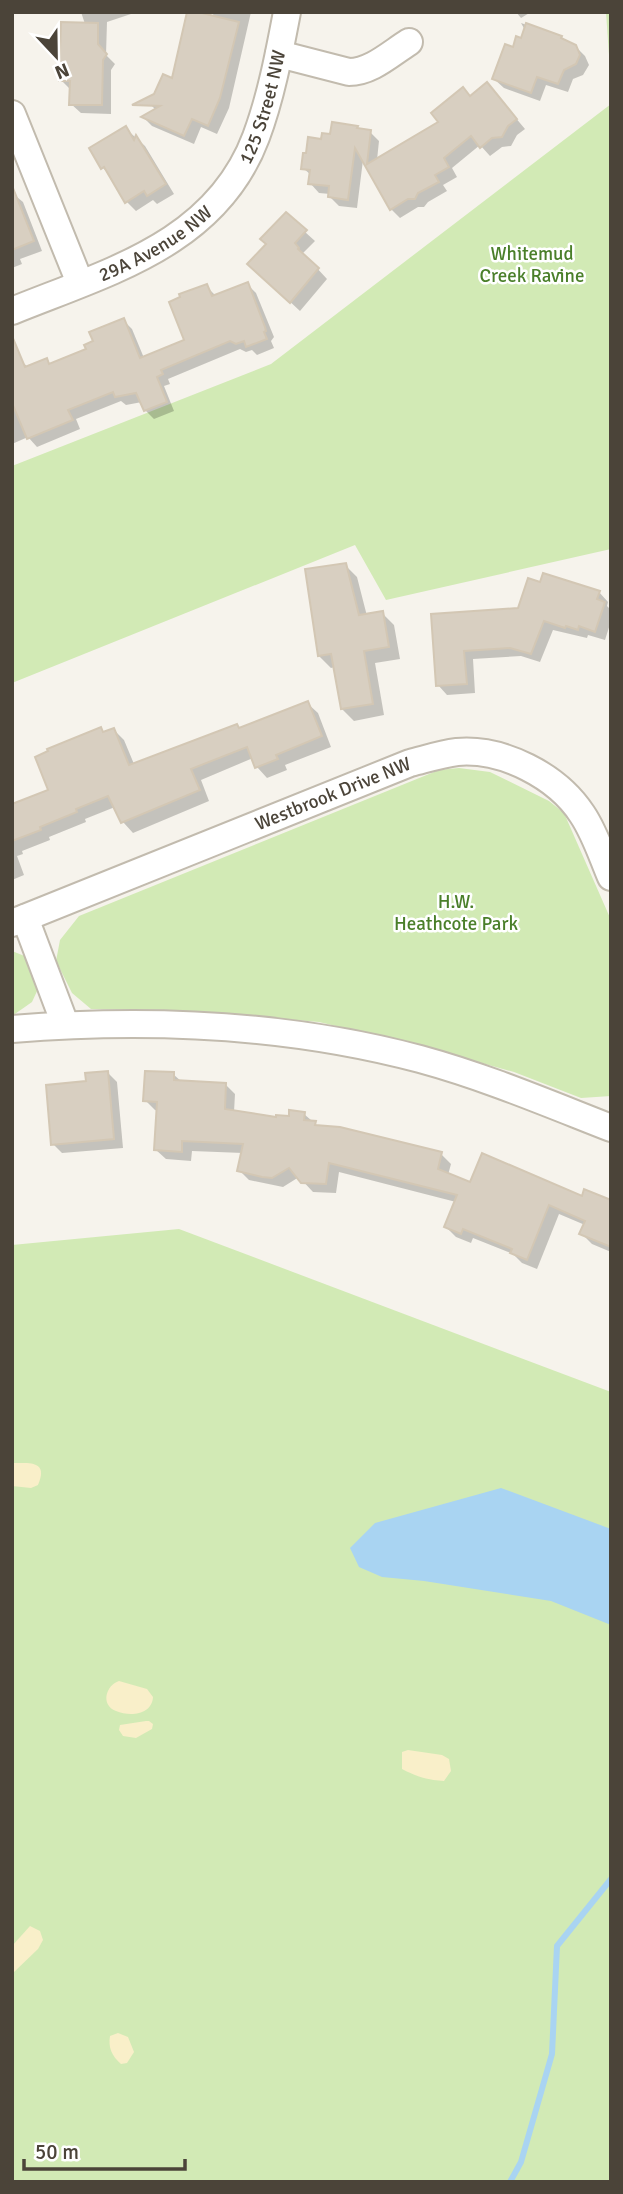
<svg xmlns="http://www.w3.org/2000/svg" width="623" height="2194" font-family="Signika,sans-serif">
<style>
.green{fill:#d2eab5}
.sand{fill:#f9efc9}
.water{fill:#a9d4f2}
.shadow{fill:#0003}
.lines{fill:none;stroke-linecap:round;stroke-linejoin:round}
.stream{stroke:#a9d4f2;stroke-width:6}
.building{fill:#d8cfc1;stroke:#d3c7b4;stroke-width:2}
.street-casing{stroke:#c2bbae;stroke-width:30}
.street{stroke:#fff;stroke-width:26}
.labels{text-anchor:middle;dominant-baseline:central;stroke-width:5;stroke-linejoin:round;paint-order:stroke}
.street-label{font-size:19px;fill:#4b4439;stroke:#fff}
.park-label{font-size:19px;fill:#4a7f2a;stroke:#fff}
</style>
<rect width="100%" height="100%" fill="#f6f3ec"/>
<!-- green -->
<g class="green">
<polygon points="606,12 611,12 611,84"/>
<polygon points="611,104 611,549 386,600 355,545 12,683 12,466 271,364"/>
<polygon points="459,768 490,772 549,801 564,813 611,920 611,1096 581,1098 514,1072 425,1047 319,1022 174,1010 91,1009 72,993 56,961 60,940 79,916 439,770"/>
<polygon points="12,951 27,957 38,989 32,1002 12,1016"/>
<polygon points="179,1229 611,1392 611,2182 12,2182 12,1245"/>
</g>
<!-- sand -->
<g class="sand">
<path d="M12,1463c17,0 37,-3 26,22l-7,3 -19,-2z"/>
<path d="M119,1681l28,8 6,8c-1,18 -23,20 -37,14 -16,-6 -10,-26 3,-30z"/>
<polygon points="146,1721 149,1721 153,1724 152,1729 136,1738 123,1736 119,1730 120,1725"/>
<path d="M408,1750l34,5 7,4 2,12 -7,10c-16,-1 -27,-4 -42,-12v-17z"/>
<polygon points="30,1926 40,1931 43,1940 38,1949 12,1974 12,1946"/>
<path d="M118,2033l10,4 6,15 -7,11 -6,1c-9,-8 -13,-16 -11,-28z"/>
</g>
<!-- water -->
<polygon class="water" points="501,1488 611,1529 611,1625 551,1601 424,1581 382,1577 359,1567 350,1548 375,1523"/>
<!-- shadow -->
<g class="shadow">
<polygon points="81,12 137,12 107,22 106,55 115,64 111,70 111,114 81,113 71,104 70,89 61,80 85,24"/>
<polygon points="214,12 251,12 229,108 217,134 201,127 194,144 152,126 144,118 156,110 151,105 173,81 212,18"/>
<polygon points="516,12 531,12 521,18"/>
<polygon points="521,23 561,37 575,46 585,56 589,65 583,75 573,79 568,92 546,85 540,101 504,88 494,79 541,58"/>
<polygon points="487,84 525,129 517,135 511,146 502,147 490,156 480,145 452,168 457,177 443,185 447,191 428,202 424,207 418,207 400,218 391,209 363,160 357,208 339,206 329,196 330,194 319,193 310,183 311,175 303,168 323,141 357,127 360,131 370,132 379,141 377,160 441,123"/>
<polygon points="125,128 145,146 174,194 157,204 153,200 136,211 127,202 112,177 102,167"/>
<polygon points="12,193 23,202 42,251 20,259 22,264 12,268"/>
<polygon points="305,232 315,241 303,253 327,279 300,311 259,273"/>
<polygon points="247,284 256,293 274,337 271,341 274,348 257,355 252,350 246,352 240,349 168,379 170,384 164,386 174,411 154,419 145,410 142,402 126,405 121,401 76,419 80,429 37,447 28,437 12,444 12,364 21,361 28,367 46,360 52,365 88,350 123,320 132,329 144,358 186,341 206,286 216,296"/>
<polygon points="345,565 357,577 367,616 382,613 394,625 400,659 375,663 384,715 354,721 342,709 335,667 331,668 319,656"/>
<polygon points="599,592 608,602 607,606 611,610 611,621 605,640 588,635 587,638 553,630 540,662 521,656 473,659 475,693 447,695 438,685 433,616 519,610"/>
<polygon points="307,703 318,713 331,747 285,765 287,770 267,778 257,767 253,758 201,780 209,801 133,833 123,822 115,807 85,819 86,822 49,837 50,840 22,851 23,854 17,856 24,875 12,880 12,806 51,791 104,734 114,730 124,740 134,764 240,729"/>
<polygon points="108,1073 117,1082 123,1148 62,1153 53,1144 88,1083"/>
<polygon points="173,1074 182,1082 225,1084 235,1094 234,1112 277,1119 290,1118 304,1114 319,1127 441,1154 451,1164 448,1175 471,1184 611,1202 611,1252 592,1244 582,1234 585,1225 559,1214 537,1269 522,1263 513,1254 473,1238 471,1243 456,1237 446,1227 456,1202 339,1172 336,1193 313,1192 299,1177 283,1187 249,1180 239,1170 243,1153 192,1151 191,1161 166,1159 156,1150 158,1111 155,1110 145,1100"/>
</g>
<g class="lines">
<!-- stream -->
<polyline class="stream" points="510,2182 521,2162 552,2054 557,1946 611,1879"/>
</g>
<!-- building -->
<g class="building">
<polygon points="187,12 198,12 239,22 220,98 208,126 192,119 184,136 141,117 160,106 132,105 154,94 163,74 172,78"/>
<polygon points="61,22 98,23 98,44 107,54 103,60 102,105 69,105 70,81 59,81"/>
<polygon points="526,23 562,36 561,38 576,45 580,55 576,64 564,70 558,84 537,77 531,93 492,79 505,44 513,47 516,36 521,38"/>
<polygon points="487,82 517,119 508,126 502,137 492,138 480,148 471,136 444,158 449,167 435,175 439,182 418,193 415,199 408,199 390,210 355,148 348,200 328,197 329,186 308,184 310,170 301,169 303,153 306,153 308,137 321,139 322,133 330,134 332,122 358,126 357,128 371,130 367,164 438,122 431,113 463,87 470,96"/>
<polygon points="126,126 134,140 136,135 166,184 147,196 144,191 125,203 104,167 101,169 89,148"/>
<polygon points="13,188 34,241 12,250 12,189"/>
<polygon points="286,212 307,230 295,243 299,248 298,249 319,268 290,303 247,264 266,244 260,239"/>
<polygon points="248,282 265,327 266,331 264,332 267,339 246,347 244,341 236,344 230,341 161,370 163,374 157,377 167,402 144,411 136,393 115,397 113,392 68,410 73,420 27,439 12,403 12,336 25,367 47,358 49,364 86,349 84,345 93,341 89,332 124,318 140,358 184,340 169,302 180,297 179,294 207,284 212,296"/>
<polygon points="346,563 359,615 383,611 389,647 364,651 373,704 341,709 331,654 318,656 305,569"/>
<polygon points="543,573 600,591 597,599 605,602 595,632 579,626 578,630 566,626 565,628 544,621 531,654 510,648 464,651 467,684 436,686 431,614 518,608 528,578 540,582"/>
<polygon points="308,701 322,736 276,755 278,759 255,768 247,747 191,769 200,790 121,823 108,796 76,809 77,812 40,827 41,830 12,841 12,804 48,790 35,757 48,751 47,749 101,727 103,732 114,728 129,765 237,724 239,728"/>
<polygon points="108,1071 114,1139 51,1145 46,1085 86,1081 85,1073"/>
<polygon points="145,1071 174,1072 174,1080 226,1083 225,1109 276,1117 276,1115 289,1116 289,1110 305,1112 304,1120 316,1121 315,1125 340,1127 442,1152 438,1169 470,1182 482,1153 582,1196 584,1189 611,1200 611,1247 579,1234 585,1221 549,1205 527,1260 510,1253 512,1249 463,1229 461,1234 444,1227 457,1195 329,1163 326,1184 301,1183 289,1168 272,1178 262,1177 237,1171 243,1144 182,1141 182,1152 154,1150 157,1102 143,1101"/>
</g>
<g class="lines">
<defs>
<g id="street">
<path d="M279,54l70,18c22,0 41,-18 60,-30"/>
<polyline points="12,114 80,283"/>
<path id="s1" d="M12,311c96,-39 204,-67 244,-174 15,-40 23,-83 31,-125"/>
<polyline points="25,918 65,1024"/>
<path id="s2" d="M12,923l398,-160c16,-4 31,-9 47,-11 46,-4 100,24 125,62 13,19 20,42 29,63"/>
<path d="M12,1029c136,-11 276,-5 408,30 66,18 127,44 191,69"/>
</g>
</defs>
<!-- street casing -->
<use href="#street" class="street-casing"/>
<!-- street -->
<use href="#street" class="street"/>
</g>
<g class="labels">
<!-- street labels -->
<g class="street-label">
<text stroke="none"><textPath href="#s1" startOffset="341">125 Street NW</textPath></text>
<text stroke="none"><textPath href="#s1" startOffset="159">29A Avenue NW</textPath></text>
<text stroke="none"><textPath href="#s2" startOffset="346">Westbrook Drive NW</textPath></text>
</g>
<!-- park labels -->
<g class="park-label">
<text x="532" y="254">Whitemud<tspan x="532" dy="22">Creek Ravine</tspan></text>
<text x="456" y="902">H.W.<tspan x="456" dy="22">Heathcote Park</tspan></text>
</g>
</g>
<!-- border -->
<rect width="623" height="2194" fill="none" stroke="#4b4439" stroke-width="28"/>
<!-- north arrow -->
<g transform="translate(56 56) rotate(158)" stroke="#ffffff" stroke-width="5" paint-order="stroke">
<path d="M0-5L12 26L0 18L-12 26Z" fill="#4b4439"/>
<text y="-10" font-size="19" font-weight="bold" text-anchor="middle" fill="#4b4439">N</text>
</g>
<!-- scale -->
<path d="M24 2159v10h161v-10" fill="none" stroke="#4b4439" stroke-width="3.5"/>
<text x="35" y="2159" font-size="21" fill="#4b4439" stroke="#ffffff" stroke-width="5" paint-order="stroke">50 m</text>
</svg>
